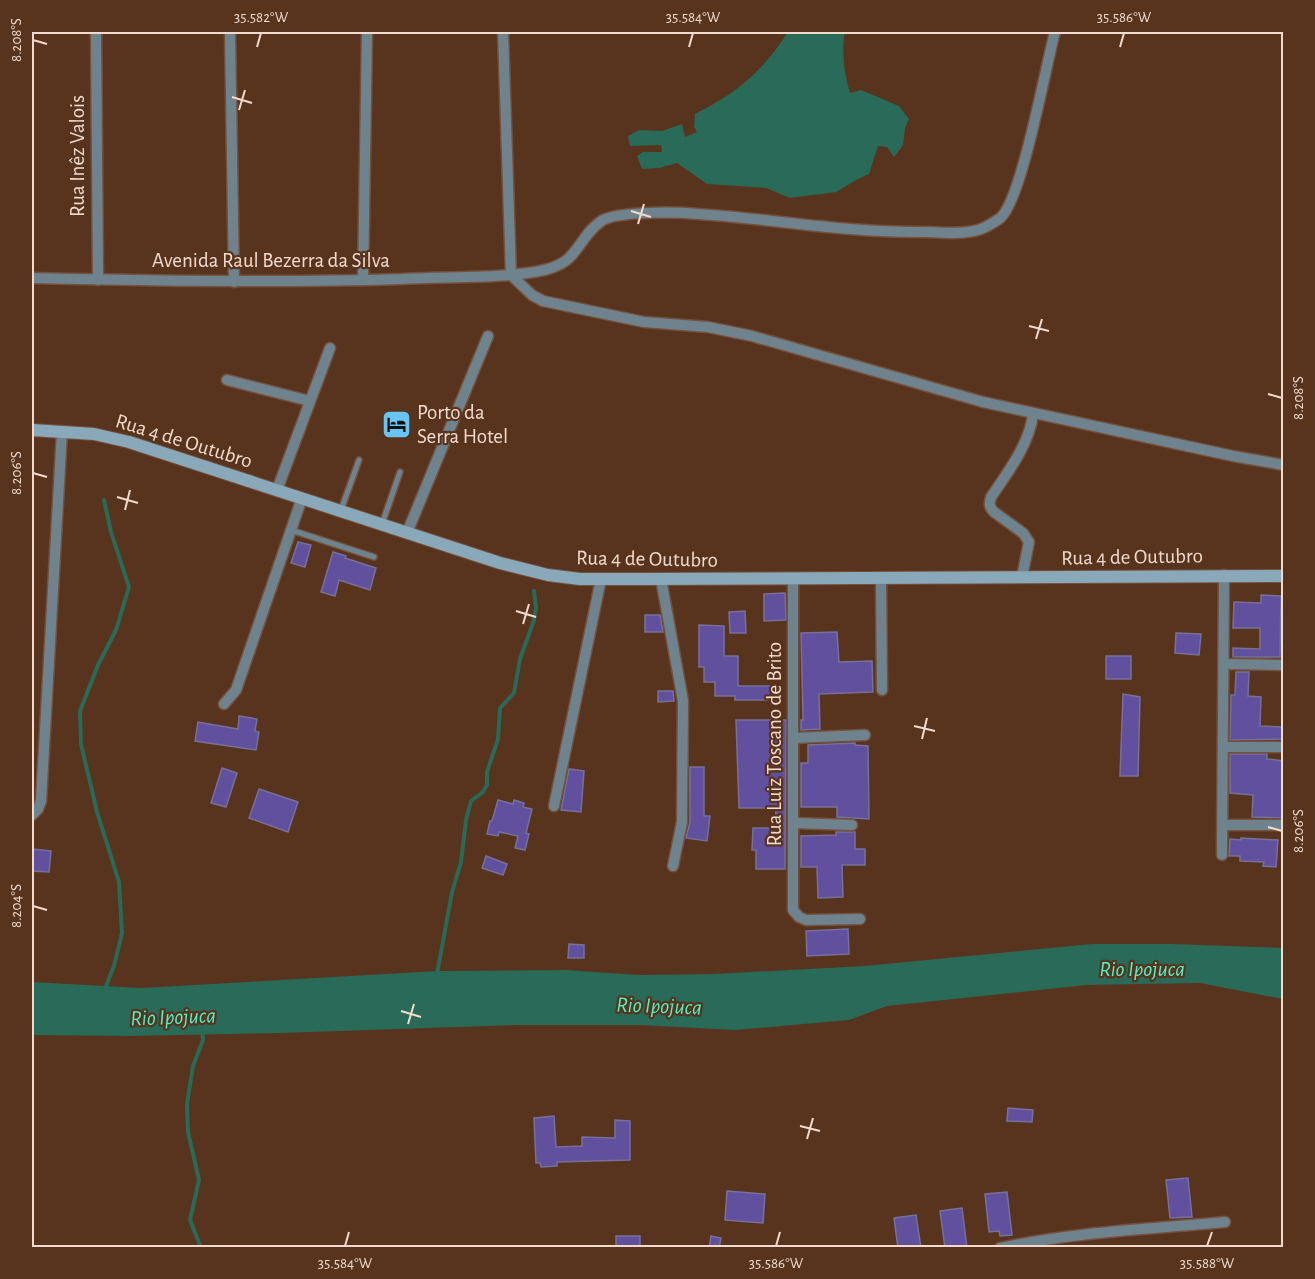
<svg xmlns="http://www.w3.org/2000/svg" width="1315" height="1279" font-family="'Alegreya Sans',sans-serif">
<style>
.water{fill:#2a6a58}
.lines{fill:none;stroke-linecap:round;stroke-linejoin:round}
.stream{stroke:#2a6a58;stroke-width:4}
.building{fill:#61509d;stroke:#77709a;stroke-width:1.5}
.lane-casing{stroke:#74513d;stroke-width:8}
.street-casing{stroke:#74513d;stroke-width:13}
.secondary-casing{stroke:#74513d;stroke-width:14}
.lane{stroke:#6f838e;stroke-width:5}
.street{stroke:#6f838e;stroke-width:10}
.secondary{stroke:#89a9bb;stroke-width:12}
.ticks{fill:none;stroke:#f2dacd;stroke-width:2}
.labels{text-anchor:middle;dominant-baseline:central;stroke-width:4.5;stroke-linejoin:round;paint-order:stroke}
.street-label{font-size:21px;fill:#f2dacd;stroke:#58331d}
.poi-label{font-size:21px;fill:#f2dacd;stroke:#58331d;text-anchor:start}
.water-label{font-size:22px;font-style:italic;fill:#4cf4c8;stroke:#58331d}
.neatline{fill:none;stroke:#f2dacd;stroke-width:2}
.ticks-label{font-size:15px;text-anchor:middle;fill:#f2dacd}
</style>
<rect width="100%" height="100%" fill="#58331d"/>
<!-- water -->
<g class="water">
<path d="M788,32h57c-4,20 -1,41 5,61l11,-3 38,16 10,13 -4,9 -2,17 -9,12 -7,-10 -9,-1 -9,28 -11,5 -22,13 -46,6 -24,-10 -59,-4 -30,-21 -18,5 -17,1 -5,-13 6,-4h19l-1,-7 -31,1 -2,-10 11,-6 23,1 20,-7 3,13 12,-5 -3,-5 1,-13c43,-22 66,-41 93,-82z"/>
<polygon points="1092,944 1171,944 1283,948 1283,999 1200,983 1086,985 887,1006 849,1020 735,1030 639,1025 519,1025 280,1033 128,1036 32,1035 32,982 141,988 438,971 566,970 638,975 714,974 864,966"/>
</g>
<g class="lines">
<!-- stream -->
<g class="stream">
<polyline points="104,500 111,532 129,587 116,630 98,665 80,711 81,744 97,812 119,882 122,933 114,966 104,991"/>
<polyline points="437,974 452,892 461,862 466,820 471,801 483,792 487,785 487,772 498,739 500,708 514,693 520,659 534,620 536,608 534,591"/>
<polyline points="201,1248 190,1220 199,1180 188,1132 187,1104 193,1066 203,1040 202,1030"/>
</g>
</g>
<!-- building -->
<g class="building">
<polygon points="298,542 311,545 305,567 291,563"/>
<polygon points="333,552 346,556 345,558 376,568 370,590 339,580 335,596 321,592"/>
<polygon points="785,593 786,620 764,621 764,594"/>
<polygon points="1261,595 1281,596 1280,657 1233,657 1233,648 1260,649 1260,628 1233,628 1234,602 1261,603"/>
<polygon points="745,611 746,633 730,633 729,612"/>
<polygon points="645,615 660,615 663,632 645,632"/>
<polygon points="699,625 724,626 724,656 738,656 738,686 780,686 780,700 735,700 735,696 715,696 715,682 704,682 704,667 699,667"/>
<polygon points="837,632 839,662 872,661 873,692 819,694 820,729 801,730 801,720 803,720 801,633"/>
<polygon points="1176,633 1201,634 1199,655 1175,653"/>
<rect x="1106" y="656" width="25" height="23"/>
<polygon points="1236,672 1249,672 1248,696 1261,697 1260,726 1284,727 1284,739 1230,740 1231,695 1235,695"/>
<polygon points="658,691 673,691 674,701 658,702"/>
<polygon points="1123,694 1140,697 1138,776 1120,776"/>
<polygon points="239,716 257,719 255,731 259,732 256,750 195,741 198,722 238,729"/>
<polygon points="736,720 786,720 785,869 756,869 756,850 752,850 753,828 775,828 776,808 739,808"/>
<polygon points="855,743 855,745 868,746 869,819 837,817 837,807 801,807 801,763 808,763 808,745"/>
<polygon points="1230,754 1267,754 1267,759 1284,761 1284,818 1252,817 1253,795 1230,793"/>
<polygon points="690,767 704,767 704,816 710,816 707,841 686,838 690,822"/>
<polygon points="222,768 237,773 226,807 211,803"/>
<polygon points="569,769 584,771 581,812 561,810"/>
<polygon points="259,789 298,802 288,832 249,818"/>
<polygon points="498,800 513,804 514,800 524,803 523,807 532,809 526,833 529,834 525,850 515,848 518,836 499,832 498,836 487,834 490,821 492,821"/>
<polygon points="836,832 855,832 855,849 865,849 865,865 842,865 843,897 818,898 817,867 801,867 801,836 836,835"/>
<polygon points="1241,838 1278,840 1276,867 1263,866 1264,862 1240,861 1240,856 1229,856 1230,839 1241,840"/>
<polygon points="32,849 51,851 49,872 32,871"/>
<polygon points="486,856 507,864 503,875 482,868"/>
<polygon points="848,929 849,954 807,956 806,931"/>
<polygon points="569,944 584,945 584,958 568,958"/>
<polygon points="1008,1108 1033,1110 1032,1122 1007,1121"/>
<polygon points="554,1116 556,1147 582,1146 582,1137 615,1138 615,1120 630,1121 630,1160 557,1162 557,1166 541,1167 540,1163 536,1163 534,1118"/>
<polygon points="1188,1178 1192,1217 1170,1218 1166,1180"/>
<polygon points="727,1191 765,1194 763,1223 725,1220"/>
<polygon points="1007,1192 1012,1235 1000,1236 999,1231 989,1232 985,1194"/>
<polygon points="962,1208 967,1248 945,1248 940,1211"/>
<polygon points="916,1215 921,1248 898,1248 894,1218"/>
<rect x="616" y="1236" width="24" height="12"/>
<polygon points="711,1236 721,1238 719,1248 709,1248"/>
</g>
<g class="lines">
<defs>
<g id="lane">
<polyline points="341,510 359,460"/>
<polyline points="382,524 400,472"/>
<polyline points="291,530 374,557"/>
</g>
<g id="street">
<polyline points="96,32 98,280"/>
<polyline points="230,32 234,282"/>
<polyline points="503,32 511,275"/>
<polyline points="511,275 532,295 543,301 644,322 708,327 752,336 983,402 1233,456 1284,465"/>
<path d="M32,278c123,3 247,5 370,1 36,-2 72,-1 108,-4 19,-2 48,-4 61,-19 11,-12 18,-28 32,-36 18,-9 73,-8 95,-6 76,5 150,19 226,18 17,0 37,3 54,-2 7,-2 15,-7 21,-11 22,-14 47,-155 56,-187"/>
<polyline points="363,280 367,32"/>
<polyline points="227,380 310,401"/>
<polyline points="277,490 330,348"/>
<polyline points="407,533 488,336"/>
<path d="M1022,577l7,-35 -6,-9 -29,-21c-5,-5 -5,-8 -3,-15 16,-23 39,-54 42,-83"/>
<polyline points="661,579 683,701 682,822 673,866"/>
<polyline points="793,579 793,910 799,917 806,920 860,919"/>
<polyline points="881,579 882,690"/>
<polyline points="1225,664 1284,665"/>
<polyline points="224,704 236,690 302,498"/>
<polyline points="793,738 865,735"/>
<polyline points="1223,747 1284,747"/>
<polyline points="554,806 601,579"/>
<polyline points="32,815 38,809 41,801 62,431"/>
<polyline points="795,823 852,825"/>
<polyline points="1224,825 1284,825"/>
<polyline points="1222,855 1224,575"/>
<path d="M1000,1248c74,-16 150,-19 225,-26"/>
</g>
<polyline id="secondary" points="32,430 94,434 129,442 500,563 548,575 580,579 644,579 1284,576"/>
</defs>
<!-- lane casing -->
<use href="#lane" class="lane-casing"/>
<!-- street casing -->
<use href="#street" class="street-casing"/>
<!-- secondary casing -->
<use href="#secondary" class="secondary-casing"/>
<!-- lane -->
<use href="#lane" class="lane"/>
<!-- street -->
<use href="#street" class="street"/>
<!-- secondary -->
<use href="#secondary" class="secondary"/>
</g>
<!-- ticks -->
<path class="ticks" d="M33,40l14,4M257,47l4,-14M689,47l4,-14M1120,47l4,-14M232,97l20,6M239,110l6,-20M631,211l20,6M638,224l6,-20M1029,326l20,5M1036,339l6,-20M1268,394l14,4M33,473l14,4M117,497l21,6M125,510l5,-20M516,611l20,6M523,624l6,-20M914,726l21,5M922,739l5,-21M1268,827l14,4M33,906l14,4M401,1011l20,6M408,1024l6,-20M800,1126l20,5M807,1139l6,-21M345,1246l4,-14M776,1246l4,-14M1207,1246l5,-14"/>
<!-- icons -->
<defs>
<symbol id="hotel-square" viewBox="-11 -11 22 22"><rect x="-9" y="-9" width="18" height="18" rx="4" fill="#68c4f0" stroke="#58331d"/><path d="M-6-4.5h1.5V1H6V5H4.5V3h-9V5H-6ZM-4 0a1.8 1.8 0 1 1 3.6 0ZM.5 0V-2.5h3Q6-2.5 6 0Z" fill="#111"/></symbol>
</defs>
<g fill-rule="evenodd">
<use href="#hotel-square" x="380" y="408" width="33" height="33"/>
</g>
<g class="labels">
<!-- street labels -->
<g class="street-label">
<text transform="translate(77 156) rotate(-90)">Rua Inêz Valois</text>
<text x="271" y="260">Avenida Raul Bezerra da Silva</text>
<text transform="translate(184 441) rotate(17)">Rua 4 de Outubro</text>
<text transform="translate(1132 557) rotate(-1)">Rua 4 de Outubro</text>
<text transform="translate(647 559) rotate(1)">Rua 4 de Outubro</text>
<text transform="translate(774 744) rotate(-90)">Rua Luiz Toscano de Brito</text>
</g>
<!-- poi labels -->
<g class="poi-label">
<text x="417" y="412">Porto da<tspan x="417" dy="24">Serra Hotel</tspan></text>
</g>
<!-- water labels -->
<g class="water-label">
<text x="1142" y="969">Rio Ipojuca</text>
<text transform="translate(659 1006) rotate(2)">Rio Ipojuca</text>
<text transform="translate(173 1017) rotate(-2)">Rio Ipojuca</text>
</g>
</g>
<!-- border -->
<rect width="1315" height="1279" fill="none" stroke="#58331d" stroke-width="66"/>
<rect x="33" y="33" width="1249" height="1213" class="neatline"/>
<g class="ticks-label">
<text x="261" y="22">35.582°W</text>
<text x="693" y="22">35.584°W</text>
<text x="1124" y="22">35.586°W</text>
<text transform="translate(16 40) rotate(-90)" y="5">8.208°S</text>
<text transform="translate(1298 398) rotate(-90)" y="5">8.208°S</text>
<text transform="translate(16 473) rotate(-90)" y="5">8.206°S</text>
<text transform="translate(1298 831) rotate(-90)" y="5">8.206°S</text>
<text transform="translate(16 906) rotate(-90)" y="5">8.204°S</text>
<text x="345" y="1268">35.584°W</text>
<text x="776" y="1268">35.586°W</text>
<text x="1207" y="1268">35.588°W</text>
</g>
</svg>
